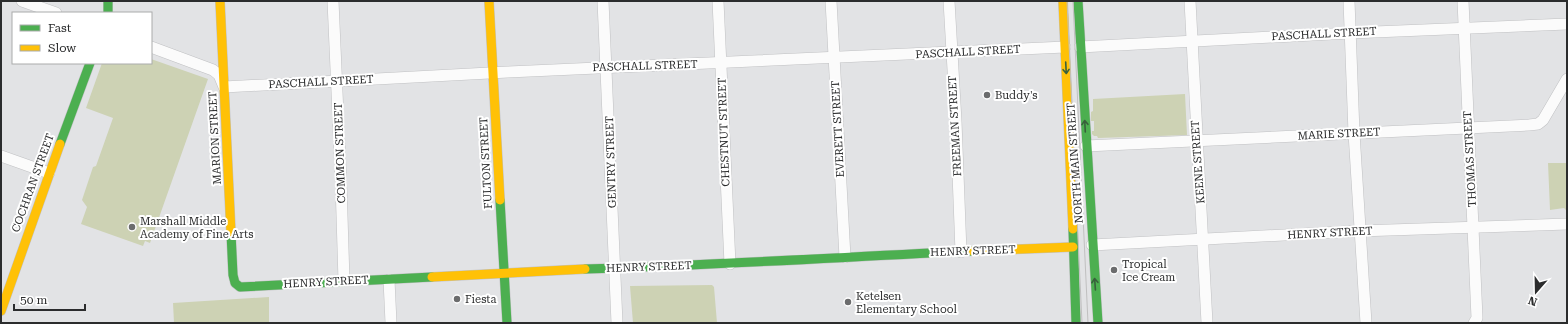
<svg xmlns="http://www.w3.org/2000/svg" width="1568" height="324" font-family="'Roboto Serif',serif">
<style>
.green{fill:#cdd2b4}
.lines{fill:none;stroke-linecap:round;stroke-linejoin:round}
.street-casing{stroke:#c0c1c3;stroke-width:12}
.fast-casing{stroke:#c0c1c3;stroke-width:10}
.slow-casing{stroke:#c0c1c3;stroke-width:10}
.street{stroke:#fbfbfb;stroke-width:11}
.fast{stroke:#4caf50;stroke-width:9}
.slow{stroke:#ffc107;stroke-width:9}
.tram{stroke:#c0c0c0;stroke-width:1}
.oneway{stroke:#38603b}
.poi-dot{fill:#6b6c6d;stroke:#fff;stroke-width:1.5}
.labels{text-anchor:middle;dominant-baseline:central;stroke-width:4;stroke-linejoin:round;paint-order:stroke}
.street-label{font-size:11px;fill:#2b2c2d;stroke:#fff}
.poi-label{font-size:11px;fill:#2b2c2d;stroke:#fff;text-anchor:start}
</style>
<rect width="100%" height="100%" fill="#e2e3e5"/>
<!-- green -->
<g class="green">
<polygon points="151,59 208,79 150,243 145,241 143,246 81,224 87,207 82,200 93,167 96,166 113,118 86,108 102,63 151,63"/>
<polygon points="1185,94 1187,135 1098,138 1097,136 1094,136 1092,134 1092,131 1094,131 1094,121 1091,121 1091,112 1093,111 1093,99"/>
<polygon points="1548,163 1567,163 1567,211 1564,208 1550,210"/>
<polygon points="712,285 714,287 717,323 633,323 630,286"/>
<polygon points="269,297 269,323 174,323 173,303"/>
</g>
<g class="lines">
<defs>
<g id="street">
<polyline points="22,1 56,13"/>
<polyline points="333,1 341,183 344,281"/>
<polyline points="603,1 617,323"/>
<polyline points="718,1 730,264"/>
<polyline points="831,1 845,257"/>
<polyline points="949,1 956,121 961,252"/>
<polyline points="1190,1 1207,323"/>
<polyline points="1349,1 1354,133 1366,323"/>
<polyline points="1463,1 1477,318 1474,323"/>
<polyline points="151,47 213,70 219,75 224,87 508,72 1065,47"/>
<polyline points="1080,47 1350,33 1567,24"/>
<polyline points="1086,146 1529,125 1538,124 1543,120 1567,79"/>
<polyline points="1,156 49,173"/>
<polyline points="1092,245 1359,231 1567,224"/>
<polyline points="389,280 391,323"/>
</g>
<g id="fast">
<polyline points="108,1 108,13"/>
<polyline points="1078,1 1098,323"/>
<polyline points="60,144 90,63"/>
<polyline points="500,200 507,323"/>
<polyline points="1073,229 1076,323"/>
<polyline points="231,233 233,275 235,283 240,287 432,277"/>
<path d="M585,269c130,-4 259,-12 388,-18"/>
</g>
<g id="slow">
<polyline points="220,1 231,233"/>
<polyline points="489,1 500,200"/>
<polyline points="1063,1 1073,229"/>
<polyline points="973,251 1073,247"/>
<polyline points="432,277 585,269"/>
<polyline points="1,311 60,144"/>
</g>
</defs>
<!-- street casing -->
<use href="#street" class="street-casing"/>
<!-- fast casing -->
<use href="#fast" class="fast-casing"/>
<!-- slow casing -->
<use href="#slow" class="slow-casing"/>
<!-- street -->
<use href="#street" class="street"/>
<!-- fast -->
<use href="#fast" class="fast"/>
<!-- slow -->
<use href="#slow" class="slow"/>
<!-- tram -->
<g class="tram">
<polyline points="1067,1 1082,323"/>
<polyline points="1073,1 1088,323"/>
</g>
</g>
<!-- one-way arrows -->
<defs><path id="oneway-shaft" d="M-6 0H5M1.5-3L5.5 0L1.5 3" fill="none" stroke-width="1.6" stroke-linecap="round" stroke-linejoin="round"/></defs>
<g class="oneway">
<use href="#oneway-shaft" transform="translate(1066 68) rotate(87)"/>
<use href="#oneway-shaft" transform="translate(1085 126) rotate(-93)"/>
<use href="#oneway-shaft" transform="translate(1095 284) rotate(-94)"/>
</g>
<!-- markers -->
<g class="poi-dot">
<circle cx="987" cy="95" r="4"/>
<circle cx="132" cy="227" r="4"/>
<circle cx="1114" cy="270" r="4"/>
<circle cx="457" cy="299" r="4"/>
<circle cx="848" cy="302" r="4"/>
</g>
<g class="labels">
<!-- street labels -->
<g class="street-label">
<text transform="translate(1324 34) rotate(-3)">PASCHALL STREET</text>
<text transform="translate(968 52) rotate(-3)">PASCHALL STREET</text>
<text transform="translate(645 66) rotate(-2)">PASCHALL STREET</text>
<text transform="translate(321 82) rotate(-3)">PASCHALL STREET</text>
<text transform="translate(955 126) rotate(-93)">FREEMAN STREET</text>
<text transform="translate(838 129) rotate(-93)">EVERETT STREET</text>
<text transform="translate(724 132) rotate(-92)">CHESTNUT STREET</text>
<text transform="translate(1339 134) rotate(-3)">MARIE STREET</text>
<text transform="translate(215 138) rotate(-93)">MARION STREET</text>
<text transform="translate(340 153) rotate(-92)">COMMON STREET</text>
<text transform="translate(1470 159) rotate(-93)">THOMAS STREET</text>
<text transform="translate(611 162) rotate(-92)">GENTRY STREET</text>
<text transform="translate(1198 162) rotate(-94)">KEENE STREET</text>
<text transform="translate(486 163) rotate(-93)">FULTON STREET</text>
<text transform="translate(1075 163) rotate(-94)">NORTH MAIN STREET</text>
<text transform="translate(33 183) rotate(-70)">COCHRAN STREET</text>
<text transform="translate(1330 233) rotate(-3)">HENRY STREET</text>
<text transform="translate(973 251) rotate(-2)">HENRY STREET</text>
<text transform="translate(649 267) rotate(-2)">HENRY STREET</text>
<text transform="translate(326 282) rotate(-3)">HENRY STREET</text>
</g>
<!-- poi labels -->
<g class="poi-label">
<text x="995" y="95">Buddy's</text>
<text x="140" y="221">Marshall Middle<tspan x="140" dy="13">Academy of Fine Arts</tspan></text>
<text x="1122" y="264">Tropical<tspan x="1122" dy="13">Ice Cream</tspan></text>
<text x="856" y="296">Ketelsen<tspan x="856" dy="13">Elementary School</tspan></text>
<text x="465" y="299">Fiesta</text>
</g>
</g>
<!-- border -->
<rect width="1568" height="324" fill="none" stroke="#2b2c2d" stroke-width="4"/>
<!-- legend -->
<rect x="12" y="12" width="140" height="52" fill="#ffffff" stroke="#aaabab"/>
<rect x="20" y="25" width="20" height="6" fill="#4caf50" stroke="#aaabab"/>
<text x="48" y="32" font-size="12" fill="#2b2c2d">Fast</text>
<rect x="20" y="45" width="20" height="6" fill="#ffc107" stroke="#aaabab"/>
<text x="48" y="52" font-size="12" fill="#2b2c2d">Slow</text>
<!-- north arrow -->
<g transform="translate(1536 292) rotate(200)" stroke="#ffffff" stroke-width="3" paint-order="stroke">
<path d="M0-3L7 15L0 10L-7 15Z" fill="#2b2c2d"/>
<text y="-6" font-size="11" font-weight="bold" text-anchor="middle" fill="#2b2c2d">N</text>
</g>
<!-- scale -->
<path d="M14 304v6h71v-6" fill="none" stroke="#2b2c2d" stroke-width="2"/>
<text x="20" y="304" font-size="12" fill="#2b2c2d" stroke="#ffffff" stroke-width="3" paint-order="stroke">50 m</text>
</svg>
